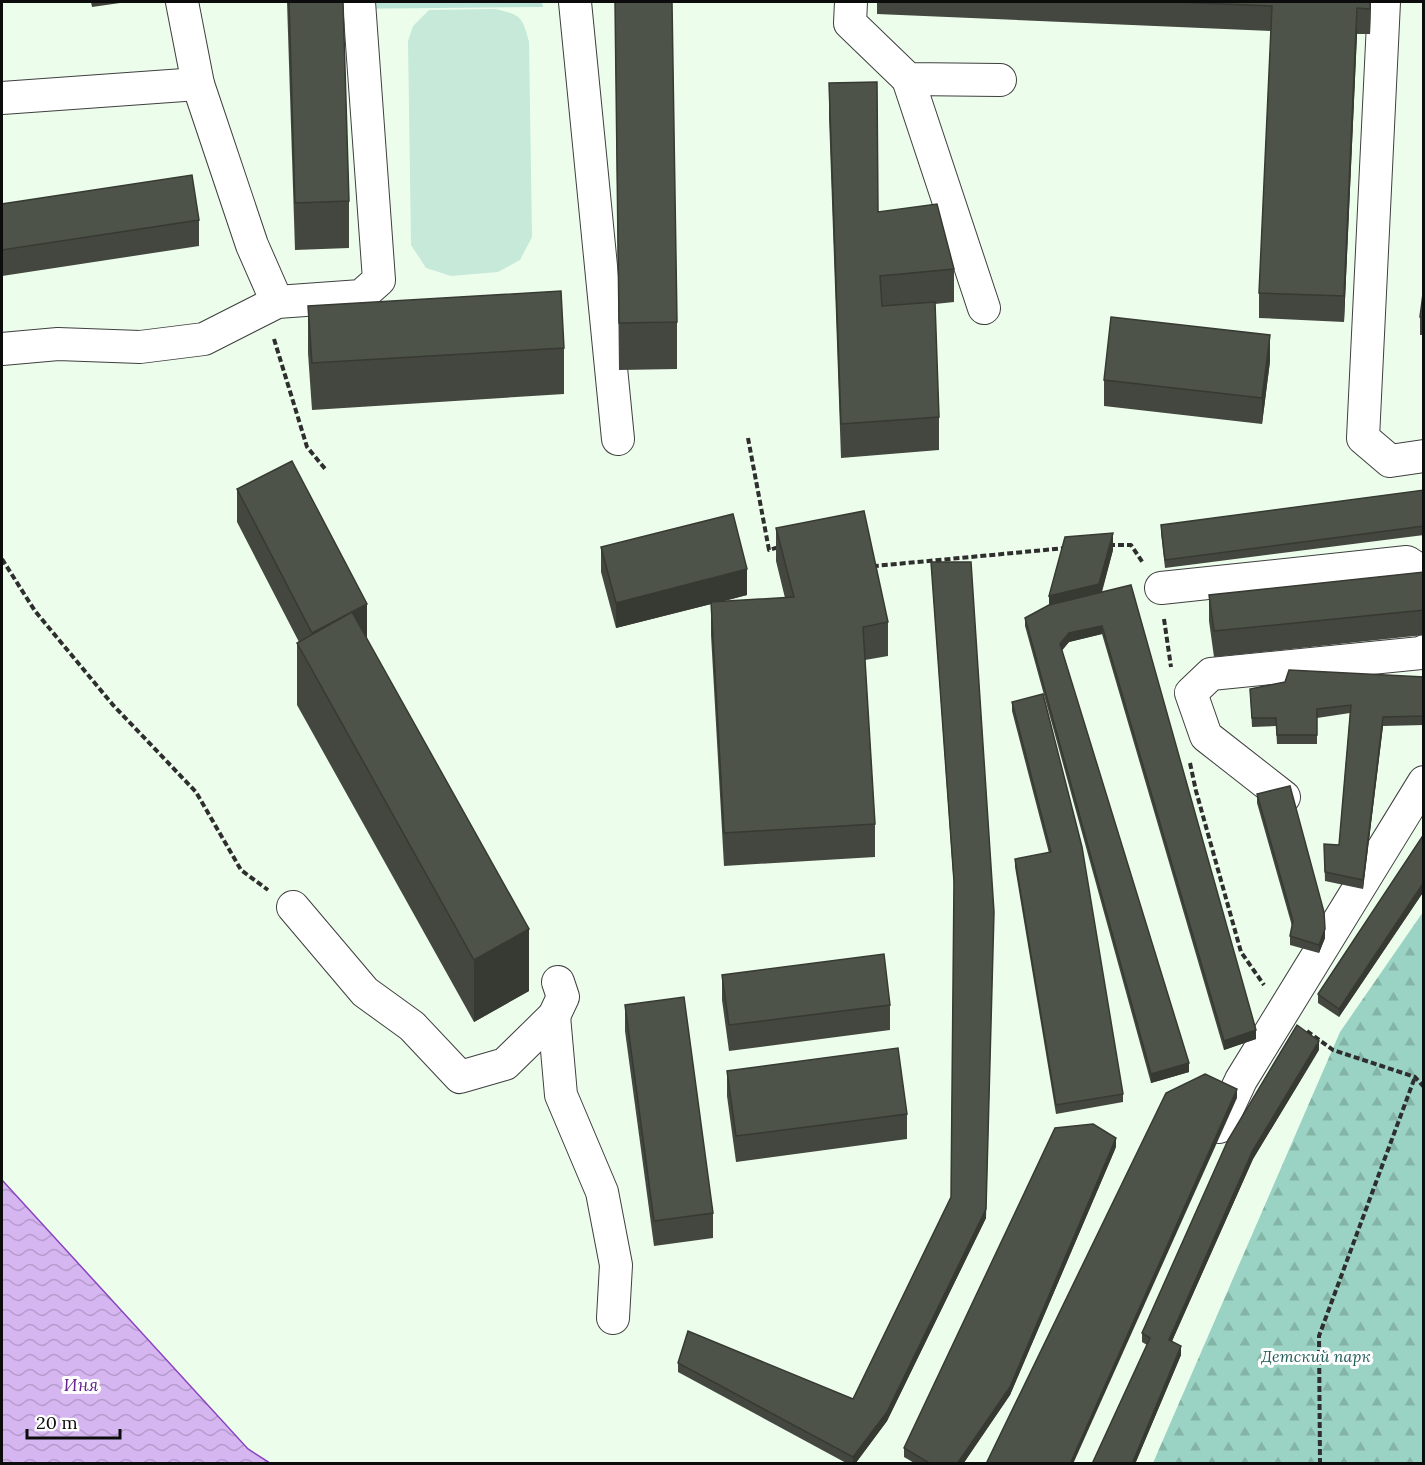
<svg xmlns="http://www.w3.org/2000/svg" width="1425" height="1465" font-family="Lora,serif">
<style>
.forest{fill:url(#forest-firs)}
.park{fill:#b9e4d5}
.pitch{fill:#c7e9d9}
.water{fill:url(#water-waves);stroke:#8a44c0;stroke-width:1.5}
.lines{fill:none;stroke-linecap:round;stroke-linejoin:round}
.minor-casing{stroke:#3f3f3f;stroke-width:34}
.path{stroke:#2e2e2e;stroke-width:4;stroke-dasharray:6 3;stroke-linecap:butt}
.minor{stroke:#fff;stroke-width:32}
.wall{fill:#43473f}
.shaded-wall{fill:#373a33}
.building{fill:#4e5349;stroke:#373a33;stroke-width:1.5}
.labels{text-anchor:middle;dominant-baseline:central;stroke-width:6;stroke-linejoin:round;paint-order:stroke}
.park-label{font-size:16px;font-style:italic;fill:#235d5b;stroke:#fff}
.water-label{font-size:18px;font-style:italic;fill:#652291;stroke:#fff}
</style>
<defs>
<pattern id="forest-firs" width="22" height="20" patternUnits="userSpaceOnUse" patternTransform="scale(1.5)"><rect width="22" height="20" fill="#9ad3c3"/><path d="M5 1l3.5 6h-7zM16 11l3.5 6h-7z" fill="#84b4a6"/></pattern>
<pattern id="water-waves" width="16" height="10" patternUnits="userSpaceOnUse" patternTransform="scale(1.5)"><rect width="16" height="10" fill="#d5b6f0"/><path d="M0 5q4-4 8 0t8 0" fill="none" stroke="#b69bcd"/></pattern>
</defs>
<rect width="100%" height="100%" fill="#edfdec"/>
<!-- forest -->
<polygon class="forest" points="1423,912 1423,1463 1153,1463 1340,1032"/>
<!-- park -->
<polygon class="park" points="339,2 542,2 543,7 340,9"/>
<!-- pitch -->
<path class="pitch" d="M495,9c26,6 27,7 34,33l3,195 -12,23 -22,12 -47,4 -25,-8 -15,-23 -3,-204 5,-15 16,-16z"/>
<!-- water -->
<polygon class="water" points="2,1180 248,1449 270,1463 2,1463"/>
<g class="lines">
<defs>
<g id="minor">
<polyline points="182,2 198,84 252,245 277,302"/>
<polyline points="575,2 618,439"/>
<polyline points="851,2 850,23 908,79 1000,80"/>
<polyline points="1384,2 1363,438 1390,461 1424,456"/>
<polyline points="908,79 984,308"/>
<polyline points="2,98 198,84"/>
<polyline points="2,349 58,344 140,347 204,339 277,302 361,296 379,280 359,2"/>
<polyline points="1161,588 1407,562 1424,573"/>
<polyline points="1284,797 1206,736 1191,693 1211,674 1421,653 1424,651"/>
<polyline points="293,907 365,992 412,1026 460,1077 505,1064 554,1016 563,997 558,982"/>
<polyline points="554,1016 561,1095 602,1192 616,1265 613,1318"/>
<polyline points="1219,1127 1241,1080 1424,782"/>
</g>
</defs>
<!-- minor casing -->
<use href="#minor" class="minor-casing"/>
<!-- path -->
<g class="path">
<polyline points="274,339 307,447 326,470"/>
<polyline points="748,438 769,550 779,547"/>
<polyline points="1109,545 1131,545 1143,563"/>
<polyline points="2,559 35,611 113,705 196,792 241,870 268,890"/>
<polyline points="874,564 875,566 1066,548"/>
<polyline points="1164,619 1171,667"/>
<polyline points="1190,763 1196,791 1241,952 1264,985"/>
<polyline points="1307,1031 1333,1050 1415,1077 1424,1087"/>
<polyline points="1320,1464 1319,1336 1415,1077"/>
</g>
<!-- minor -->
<use href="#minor" class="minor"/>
</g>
<!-- wall -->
<g class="wall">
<polygon points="91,2 127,2 92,7"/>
<polygon points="287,2 343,2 349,201 349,248 295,250"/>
<polygon points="615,2 677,322 677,369 619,370"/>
<polygon points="877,2 1371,2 1370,34 1357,34 1344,322 1259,318 1259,293 1271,31 877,14"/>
<polygon points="829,83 878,212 954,269 954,302 935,304 939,417 939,450 841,458 829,117"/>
<polygon points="2,204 199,220 199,246 2,276"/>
<polygon points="1424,286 1424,335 1420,335 1420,317"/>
<polygon points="308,306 564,348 564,394 312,410 308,353"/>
<polygon points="1270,361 1262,424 1104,406 1104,380"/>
<polygon points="237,489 367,638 529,991 474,1022 297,705 297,643 299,642 237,522"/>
<polygon points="1424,490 1424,535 1165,568 1161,533 1161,525"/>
<polygon points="776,528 888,622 888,656 865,660 875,824 875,857 724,866 711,635 711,604 616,628 601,572 601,547 747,595 721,602 785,598 776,561"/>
<polygon points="1113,550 1102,592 1256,1039 1224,1050 1102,634 1069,642 1062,650 1189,1072 1151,1083 1025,626 1025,618 1049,605"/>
<polygon points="931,562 986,1218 887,1421 855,1464 848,1464 678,1372 678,1363 853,1399 951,1197 954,888"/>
<polygon points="1424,572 1424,635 1214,657 1209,621 1209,595"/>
<polygon points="1424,677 1424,725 1383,726 1363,889 1325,881 1324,844 1339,845 1350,713 1317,718 1317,744 1277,744 1276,726 1252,727 1250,689"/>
<polygon points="1012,702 1123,1094 1123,1102 1056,1114 1015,867 1015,859 1049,853 1012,711"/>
<polygon points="1257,794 1325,938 1319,953 1290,945 1290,936 1292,926 1257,803"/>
<polygon points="1424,834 1424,891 1339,1017 1318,1003 1318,994"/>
<polygon points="722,975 890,1005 890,1030 729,1051 722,1000"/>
<polygon points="625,1005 713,1213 713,1238 654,1246 625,1031"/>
<polygon points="1319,1050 1253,1159 1172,1341 1181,1355 1135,1464 1092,1464 1147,1345 1142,1342 1142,1333"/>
<polygon points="727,1071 907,1114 907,1139 736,1162 727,1096"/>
<polygon points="1116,1147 1010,1395 963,1464 916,1464 904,1457 904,1448"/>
</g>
<!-- shaded-wall -->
<g class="shaded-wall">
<polygon points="1370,2 1371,2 1370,34"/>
<polygon points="1357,8 1357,34 1344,322 1344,296"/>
<polygon points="1270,335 1270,361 1262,424 1262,398"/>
<polygon points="1113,533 1113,550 1099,601 1049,614 1049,596"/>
<polygon points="747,569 747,595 616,628 616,603"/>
<polygon points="367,604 367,638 312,666 312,633"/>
<polygon points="1102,626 1102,634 1069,642 1060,653 1060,644 1069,633"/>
<polygon points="1383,717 1383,726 1363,889 1363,880"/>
<polygon points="1424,882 1424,891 1339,1017 1339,1009"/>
<polygon points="994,912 986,1218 887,1421 855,1464 853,1464 853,1457 986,1209"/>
<polygon points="529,929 529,991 474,1022 474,960"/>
<polygon points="1325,929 1325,938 1319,953 1319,945"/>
<polygon points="1256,1030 1256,1039 1224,1050 1224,1041"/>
<polygon points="1319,1041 1319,1050 1253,1159 1169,1348 1169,1340 1253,1150"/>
<polygon points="1189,1063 1189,1072 1151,1083 1151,1074"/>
<polygon points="1237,1089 1237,1098 1073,1464 1070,1464"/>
<polygon points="1116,1138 1116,1147 1010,1395 963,1464 957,1464"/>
<polygon points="1181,1346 1181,1355 1135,1464 1132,1464"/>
</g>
<!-- building -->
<g class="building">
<polygon points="289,2 343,2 349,201 295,203"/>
<polygon points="615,2 672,2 677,322 619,323"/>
<polygon points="1176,2 1370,2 1370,9 1357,8 1344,296 1259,293 1272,6"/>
<polygon points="877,82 878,212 937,204 954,269 880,276 882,306 935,302 939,417 841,424 829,83"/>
<polygon points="192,175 199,220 2,250 2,204"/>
<polygon points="1424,286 1424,318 1420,317"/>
<polygon points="561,291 564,348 312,363 308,306"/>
<polygon points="1111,317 1270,335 1262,398 1104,380"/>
<polygon points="292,461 367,604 312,633 237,489"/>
<polygon points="1424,490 1424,526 1165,560 1161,525"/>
<polygon points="864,511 888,622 863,627 875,824 724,833 711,602 794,597 776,528"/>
<polygon points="733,514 747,569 616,603 601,547"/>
<polygon points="1113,533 1099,584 1049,596 1065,537"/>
<polygon points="931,562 971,562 994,912 986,1209 887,1412 853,1457 678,1363 688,1331 853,1399 951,1197 954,881"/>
<polygon points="1424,572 1424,610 1214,631 1209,595"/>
<polygon points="1131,585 1256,1030 1224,1041 1102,626 1069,633 1060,644 1189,1063 1151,1074 1025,618 1049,605"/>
<polygon points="352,612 529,929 474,960 297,643"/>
<polygon points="1289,670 1424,677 1424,716 1383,717 1363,880 1325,872 1324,844 1339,845 1351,705 1317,709 1317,735 1277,735 1276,718 1252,718 1250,689 1285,682"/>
<polygon points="1043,694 1082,847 1123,1094 1056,1105 1015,859 1051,852 1012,702"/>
<polygon points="1290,786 1324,912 1325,929 1319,945 1290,936 1293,921 1257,794"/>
<polygon points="1424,834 1424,882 1339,1009 1318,994"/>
<polygon points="884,954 890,1005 729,1025 722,975"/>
<polygon points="684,997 713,1213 654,1221 625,1005"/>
<polygon points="1297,1025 1319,1041 1253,1150 1169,1340 1181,1346 1132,1464 1092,1464 1150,1338 1142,1333 1228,1140"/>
<polygon points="898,1048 907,1114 736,1136 727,1071"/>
<polygon points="1205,1074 1237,1089 1070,1464 986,1464 1166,1093"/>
<polygon points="1093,1124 1116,1138 1010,1387 957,1464 931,1464 904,1448 1055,1128"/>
</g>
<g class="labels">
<!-- park labels -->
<g class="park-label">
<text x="1316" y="1356">Детский парк</text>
</g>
<!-- water labels -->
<g class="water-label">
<text x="81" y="1384">Иня</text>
</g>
</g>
<!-- border -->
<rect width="1425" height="1465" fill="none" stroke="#0c0c0c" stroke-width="6"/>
<!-- scale -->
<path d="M27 1429v9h93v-9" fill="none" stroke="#0c0c0c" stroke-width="3"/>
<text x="36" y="1429" font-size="18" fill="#0c0c0c" stroke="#ffffff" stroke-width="4.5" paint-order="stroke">20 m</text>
</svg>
